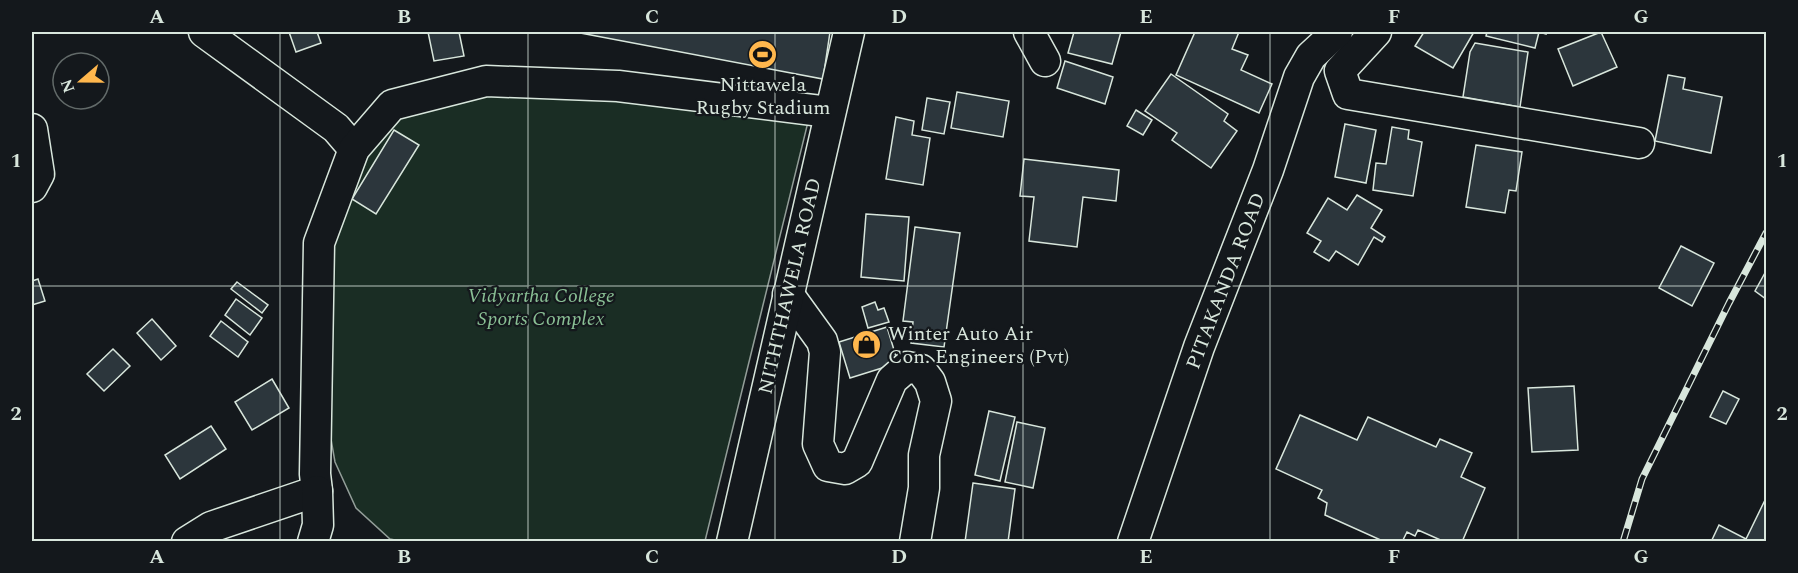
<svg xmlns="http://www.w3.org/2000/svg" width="1798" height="573" font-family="Spectral,serif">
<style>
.green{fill:#1a2d24;stroke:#939e99;stroke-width:1.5}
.building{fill:#2c363c;stroke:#d8e6dc;stroke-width:1.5}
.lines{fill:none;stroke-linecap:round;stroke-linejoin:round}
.minor-casing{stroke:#d8e6dc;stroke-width:33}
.minor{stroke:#14181c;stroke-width:30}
.rail-casing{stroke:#d8e6dc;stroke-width:7}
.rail{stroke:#14181c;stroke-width:4.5;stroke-dasharray:14;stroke-linecap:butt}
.grid{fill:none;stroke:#d8e6dc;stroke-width:1.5;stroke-opacity:0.55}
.labels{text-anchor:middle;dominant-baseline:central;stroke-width:4.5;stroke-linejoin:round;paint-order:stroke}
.poi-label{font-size:20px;fill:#d8e6dc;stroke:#14181c}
.street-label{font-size:20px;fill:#d8e6dc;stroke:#14181c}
.park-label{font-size:20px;font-style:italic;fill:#8ac095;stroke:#14181c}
.neatline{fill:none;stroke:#d8e6dc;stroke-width:2}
.grid-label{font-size:20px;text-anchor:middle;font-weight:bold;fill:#d8e6dc}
</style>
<rect width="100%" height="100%" fill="#14181c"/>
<!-- green -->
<polygon class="green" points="513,88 808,122 705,541 400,541 390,539 356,508 335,462 326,411 322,319 337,217 360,165 400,109"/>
<!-- building -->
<g class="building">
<polygon points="289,32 317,32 321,43 296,52"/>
<polygon points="428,32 459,32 464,56 434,61"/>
<polygon points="575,32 830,32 823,79"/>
<polygon points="1074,32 1121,32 1112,64 1068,53"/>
<polygon points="1195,32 1239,32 1232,49 1248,55 1241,70 1272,84 1259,113 1176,75"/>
<polygon points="1424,32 1474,32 1453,68 1415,46"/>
<polygon points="1487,32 1546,32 1546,34 1539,32 1535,48 1486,36"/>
<polygon points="1601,32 1617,67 1573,86 1558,49"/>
<polygon points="1475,43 1528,52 1520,107 1463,97 1470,52"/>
<polygon points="1065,61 1113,77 1105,104 1057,88"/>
<polygon points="1171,74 1228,114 1224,121 1237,131 1211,168 1172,140 1177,133 1145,111"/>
<polygon points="1668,75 1685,78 1683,89 1722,97 1711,153 1655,141"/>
<polygon points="957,92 1009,101 1003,137 951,128"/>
<polygon points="927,98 950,102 944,134 922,130"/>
<polygon points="1136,110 1152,120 1143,135 1127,126"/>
<polygon points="896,117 914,121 912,135 930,138 923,185 886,179"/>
<polygon points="1345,124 1376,130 1366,183 1335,177"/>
<polygon points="1392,127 1409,130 1408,139 1422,142 1413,196 1373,190 1376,163 1386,164"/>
<polygon points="394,130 419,145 376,214 352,199"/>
<polygon points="1476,145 1522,152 1516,191 1509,190 1505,213 1466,207"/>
<polygon points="1024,159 1119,170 1116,201 1083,197 1077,247 1029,241 1034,197 1020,196"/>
<polygon points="1357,195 1382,210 1371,228 1385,237 1382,242 1374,237 1358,265 1336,251 1329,261 1314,252 1321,241 1307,233 1328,198 1347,210"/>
<polygon points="866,214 909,217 904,281 861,277"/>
<polygon points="915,227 960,233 944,347 911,343 913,322 903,321"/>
<polygon points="1681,246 1714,263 1692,306 1659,288"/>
<polygon points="1766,271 1766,299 1755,291"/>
<polygon points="38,279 45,301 32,305 32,281"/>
<polygon points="237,282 268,305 262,313 231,289"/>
<polygon points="236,299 262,318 250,335 225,315"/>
<polygon points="875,302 878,310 884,308 889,322 868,328 862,307"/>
<polygon points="152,319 176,346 161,360 137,333"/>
<polygon points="221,321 248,342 238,357 210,336"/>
<polygon points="887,327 898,363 850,378 839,342"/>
<polygon points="113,349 130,366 104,391 87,374"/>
<polygon points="272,379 289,408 252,430 235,402"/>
<polygon points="1574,386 1578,450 1532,452 1528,388"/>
<polygon points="1723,391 1739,399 1726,424 1710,417"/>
<polygon points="989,411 1015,417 1000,481 975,475"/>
<polygon points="1300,415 1357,440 1368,417 1436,447 1440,439 1472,453 1461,477 1485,488 1462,542 1445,542 1418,530 1415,536 1407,532 1402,542 1385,542 1325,515 1327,503 1318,498 1322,490 1276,469"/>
<polygon points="1017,422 1045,428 1033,488 1005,482"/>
<polygon points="211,426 226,449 180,479 165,455"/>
<polygon points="973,483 1015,489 1008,542 965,542"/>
<polygon points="1766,498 1766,542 1711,542 1719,525 1746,539"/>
</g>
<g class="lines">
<defs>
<g id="minor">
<polyline points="204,32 336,128 354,149"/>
<polyline points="1029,32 1045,61"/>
<polyline points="1376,32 1340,71 1348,94 1639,143"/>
<polyline points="32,129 39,174 32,187"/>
<polyline points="788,294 822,341 825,352 818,444 828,466 845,469 857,462 892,380 907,367 921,370 930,382 936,401 924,455 924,488 915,542"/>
<polyline points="187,542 211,527 317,491 315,474 319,243 354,149 392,105 486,81 618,86 829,112"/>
<polyline points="313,542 318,525 317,491"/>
<polyline points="732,542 849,32"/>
<polyline points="1133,542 1199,347 1268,170 1299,77 1311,56 1337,32"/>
</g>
</defs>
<!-- minor casing -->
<use href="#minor" class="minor-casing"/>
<!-- minor -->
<use href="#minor" class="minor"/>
<defs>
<polyline id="rail" points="1623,542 1642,479 1729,303 1766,233"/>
</defs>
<!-- rail casing -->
<use href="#rail" class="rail-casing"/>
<!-- rail -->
<use href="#rail" class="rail"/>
</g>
<!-- grid -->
<path class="grid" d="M280,32v510M528,32v510M775,32v510M1023,32v510M1270,32v510M1518,32v510M32,286h1734"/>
<!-- icons -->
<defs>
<symbol id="stadium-disc" viewBox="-11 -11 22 22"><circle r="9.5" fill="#ffb74d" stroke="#14181c"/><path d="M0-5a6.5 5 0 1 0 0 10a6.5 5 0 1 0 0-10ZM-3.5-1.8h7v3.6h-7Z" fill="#111"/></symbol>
<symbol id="shop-disc" viewBox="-11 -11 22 22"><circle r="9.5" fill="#ffb74d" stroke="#14181c"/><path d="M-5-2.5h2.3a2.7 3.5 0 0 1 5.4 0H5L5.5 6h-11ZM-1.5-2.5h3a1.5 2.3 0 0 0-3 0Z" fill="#111"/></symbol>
</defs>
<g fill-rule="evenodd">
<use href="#stadium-disc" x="746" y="38" width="33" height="33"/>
<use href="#shop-disc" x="850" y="328" width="33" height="33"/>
</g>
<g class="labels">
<!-- poi labels -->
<g class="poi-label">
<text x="763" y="85">Nittawela<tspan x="763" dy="23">Rugby Stadium</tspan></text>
<text x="888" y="334" text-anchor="start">Winter Auto Air<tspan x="888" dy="23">Con. Engineers (Pvt)</tspan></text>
</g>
<!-- street labels -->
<g class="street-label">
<text transform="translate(1226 281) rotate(-69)">PITAKANDA ROAD</text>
<text transform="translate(790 286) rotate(-77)">NITHTHAWELA ROAD</text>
</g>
<!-- park labels -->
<g class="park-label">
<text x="541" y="296">Vidyartha College<tspan x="541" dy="23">Sports Complex</tspan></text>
</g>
</g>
<!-- border -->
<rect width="1798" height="573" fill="none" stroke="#14181c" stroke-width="66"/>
<!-- north arrow -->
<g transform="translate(81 81) rotate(250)"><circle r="28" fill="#14181c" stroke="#626a69" stroke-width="1.5"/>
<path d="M0-4.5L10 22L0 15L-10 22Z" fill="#ffb74d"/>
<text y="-9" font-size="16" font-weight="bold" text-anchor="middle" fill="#d8e6dc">N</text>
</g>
<rect x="33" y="33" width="1732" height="507" class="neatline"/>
<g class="grid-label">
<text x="157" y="23">A</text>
<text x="404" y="23">B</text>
<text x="652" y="23">C</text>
<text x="899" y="23">D</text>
<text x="1146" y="23">E</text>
<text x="1394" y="23">F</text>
<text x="1641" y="23">G</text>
<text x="16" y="167">1</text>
<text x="1782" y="167">1</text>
<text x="16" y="420">2</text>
<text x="1782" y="420">2</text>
<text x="157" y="563">A</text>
<text x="404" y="563">B</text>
<text x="652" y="563">C</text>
<text x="899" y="563">D</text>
<text x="1146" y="563">E</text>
<text x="1394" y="563">F</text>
<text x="1641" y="563">G</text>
</g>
</svg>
